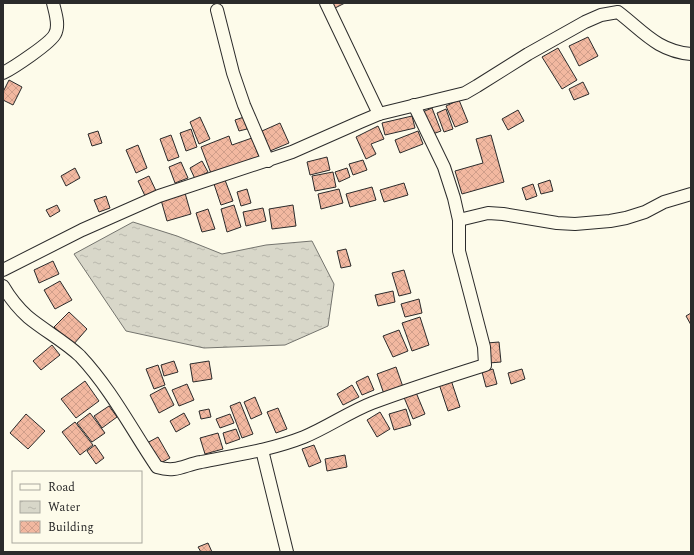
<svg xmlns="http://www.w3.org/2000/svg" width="694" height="555" font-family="Spectral,serif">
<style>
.water{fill:url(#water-ripples);stroke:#74746e}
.building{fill:url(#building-cross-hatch);stroke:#2b2b2b}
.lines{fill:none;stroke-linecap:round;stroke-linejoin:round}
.street-casing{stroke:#2b2b2b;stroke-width:14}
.street{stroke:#fdfbea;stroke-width:12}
</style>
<defs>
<pattern id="water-ripples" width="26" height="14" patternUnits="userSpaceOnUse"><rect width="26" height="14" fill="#d8d7c9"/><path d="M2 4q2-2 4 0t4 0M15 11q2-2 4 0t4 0" fill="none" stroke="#bab9ad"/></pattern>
<pattern id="building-cross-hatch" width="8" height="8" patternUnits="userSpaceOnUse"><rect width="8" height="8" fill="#f2b8a0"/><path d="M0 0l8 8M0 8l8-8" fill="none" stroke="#d09e8a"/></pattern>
</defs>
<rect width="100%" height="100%" fill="#fdfbea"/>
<!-- water -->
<polygon class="water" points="133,222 177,236 222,254 266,245 312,241 334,284 328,326 285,345 204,348 126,331 74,254"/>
<!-- building -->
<g class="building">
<polygon points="332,3 345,3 335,8"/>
<polygon points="588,37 598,56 579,66 569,46"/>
<polygon points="558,48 577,80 562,89 542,57"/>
<polygon points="9,80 22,87 13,105 3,100 3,92"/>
<polygon points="583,82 589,94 574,100 569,89"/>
<polygon points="459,100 468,122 455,127 446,106"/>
<polygon points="432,108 441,131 430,135 420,113"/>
<polygon points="446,109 453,129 444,132 437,113"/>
<polygon points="518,110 524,121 508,130 502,119"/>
<polygon points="412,116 415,128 385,135 382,123"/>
<polygon points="200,117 210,139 199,144 190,122"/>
<polygon points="244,117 247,129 239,131 235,120"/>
<polygon points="280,123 289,143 270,151 262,131"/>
<polygon points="378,126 384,139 371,144 376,154 366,159 356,137"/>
<polygon points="191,129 197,147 186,151 180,133"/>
<polygon points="98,131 102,143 92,146 88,134"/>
<polygon points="418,131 423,144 400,153 395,140"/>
<polygon points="171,135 179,157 168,161 160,139"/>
<polygon points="491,135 504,182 462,194 455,171 483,163 476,139"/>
<polygon points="229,136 232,145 252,138 260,159 212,176 201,147"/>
<polygon points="138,145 147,168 136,173 126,150"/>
<polygon points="327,157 330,170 310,175 307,162"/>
<polygon points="363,160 367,170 353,175 349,164"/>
<polygon points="202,161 208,172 195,179 190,168"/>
<polygon points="181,162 188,178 175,183 169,167"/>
<polygon points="75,168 80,178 66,186 61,176"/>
<polygon points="347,168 350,177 339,182 335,172"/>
<polygon points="333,172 336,187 315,191 312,176"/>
<polygon points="149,176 157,193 146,198 138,181"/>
<polygon points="225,180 233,201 221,205 214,184"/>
<polygon points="550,180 553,191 541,194 538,184"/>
<polygon points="404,183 408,195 384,202 380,190"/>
<polygon points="533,184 537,196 526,200 522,188"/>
<polygon points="372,187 376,200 350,207 346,194"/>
<polygon points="247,189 251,203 241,206 237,192"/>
<polygon points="339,189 343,203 321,209 318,194"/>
<polygon points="185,193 191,214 167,221 161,200"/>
<polygon points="106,196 110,208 99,212 94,200"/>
<polygon points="57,205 60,211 50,217 46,210"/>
<polygon points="234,205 241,227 227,232 221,209"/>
<polygon points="293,205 296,226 272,229 269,209"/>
<polygon points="263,208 266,221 246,226 243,212"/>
<polygon points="208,209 215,229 202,232 196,213"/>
<polygon points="346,249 351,266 341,268 337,251"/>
<polygon points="53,261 59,274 39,283 34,270"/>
<polygon points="404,270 411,293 399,296 392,273"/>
<polygon points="60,281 72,300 55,309 44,290"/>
<polygon points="393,291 395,302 378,306 375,295"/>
<polygon points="419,299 422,313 405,317 401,304"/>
<polygon points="69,312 87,329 73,345 54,327"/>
<polygon points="691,313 691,325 686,316"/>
<polygon points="420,317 429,345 412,351 402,323"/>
<polygon points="399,330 408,351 393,357 383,336"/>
<polygon points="499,342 501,362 489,363 487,343"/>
<polygon points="52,345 60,355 41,370 33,361"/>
<polygon points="174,361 178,372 164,376 161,365"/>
<polygon points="209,361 212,379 193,382 190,364"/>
<polygon points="158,365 165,385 154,389 146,369"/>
<polygon points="396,367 403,387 384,394 377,374"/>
<polygon points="493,369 497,384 486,387 482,372"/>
<polygon points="522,369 525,379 511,384 508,373"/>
<polygon points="368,376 374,390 362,395 356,382"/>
<polygon points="451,380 460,407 448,411 439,384"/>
<polygon points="85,381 99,401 76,418 61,399"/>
<polygon points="187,384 194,400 179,406 172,390"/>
<polygon points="352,385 359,397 343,405 337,394"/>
<polygon points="165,387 174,405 159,413 150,395"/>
<polygon points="415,390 425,414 413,419 403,395"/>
<polygon points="255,397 262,414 251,419 244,402"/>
<polygon points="240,402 253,434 242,438 230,406"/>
<polygon points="109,406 117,417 102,428 94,416"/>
<polygon points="278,408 287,429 276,433 267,412"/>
<polygon points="209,409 211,417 201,419 199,411"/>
<polygon points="406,409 411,425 394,430 389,414"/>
<polygon points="380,412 390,429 377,437 367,420"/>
<polygon points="90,413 105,433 92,442 77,423"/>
<polygon points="184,413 190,424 176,432 170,421"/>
<polygon points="26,414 45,431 28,449 10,433"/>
<polygon points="230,414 234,423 220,428 216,419"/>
<polygon points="75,422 93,445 80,455 62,432"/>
<polygon points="236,429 240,439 226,444 223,433"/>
<polygon points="218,433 223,449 205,454 200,438"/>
<polygon points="158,437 170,458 159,464 147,443"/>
<polygon points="95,445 104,458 96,464 87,451"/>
<polygon points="314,445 321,462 309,467 302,449"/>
<polygon points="345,455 347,467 327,471 325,459"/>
<polygon points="208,543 212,552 201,552 198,547"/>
</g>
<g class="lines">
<defs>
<g id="street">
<polyline points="326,3 379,114"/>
<polyline points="217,10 233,73 244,105 268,161"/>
<path d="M3,73c10,-5 48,-30 52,-39 5,-9 0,-22 -2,-31"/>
<polyline points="459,220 488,213 503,214 557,223 575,224 610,221 626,218 645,212 664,202 691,194"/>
<path d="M3,270l79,-40 77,-34 133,-44 68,-30 19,-8 86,-21 12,-7 51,-32 57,-32 16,-7 17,-3c25,19 39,39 73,42"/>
<path d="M3,286c7,12 15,22 25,31 17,14 36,24 52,39 31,33 52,74 77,111 19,6 27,-2 44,-5 35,-7 70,-12 103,-25 24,-10 45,-25 68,-34 37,-14 75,-26 113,-38l-1,-18 -25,-96v-31l-5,-22 -10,-31 -30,-62"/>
<polyline points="262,450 287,552"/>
</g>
</defs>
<!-- street casing -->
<use href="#street" class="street-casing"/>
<!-- street -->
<use href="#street" class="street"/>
</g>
<!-- border -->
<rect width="694" height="555" fill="none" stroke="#2b2b2b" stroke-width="8"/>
<!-- legend -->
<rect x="12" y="471" width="130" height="72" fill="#fdfbea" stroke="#a9a89e"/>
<rect x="20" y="484" width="20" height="6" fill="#fdfbea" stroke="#a9a89e"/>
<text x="48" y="491" font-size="12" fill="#2b2b2b">Road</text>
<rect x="20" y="501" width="20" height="12" fill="url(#water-ripples)" stroke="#a9a89e"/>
<text x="48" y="511" font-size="12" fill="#2b2b2b">Water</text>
<rect x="20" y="521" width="20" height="12" fill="url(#building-cross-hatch)" stroke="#a9a89e"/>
<text x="48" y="531" font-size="12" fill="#2b2b2b">Building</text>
</svg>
